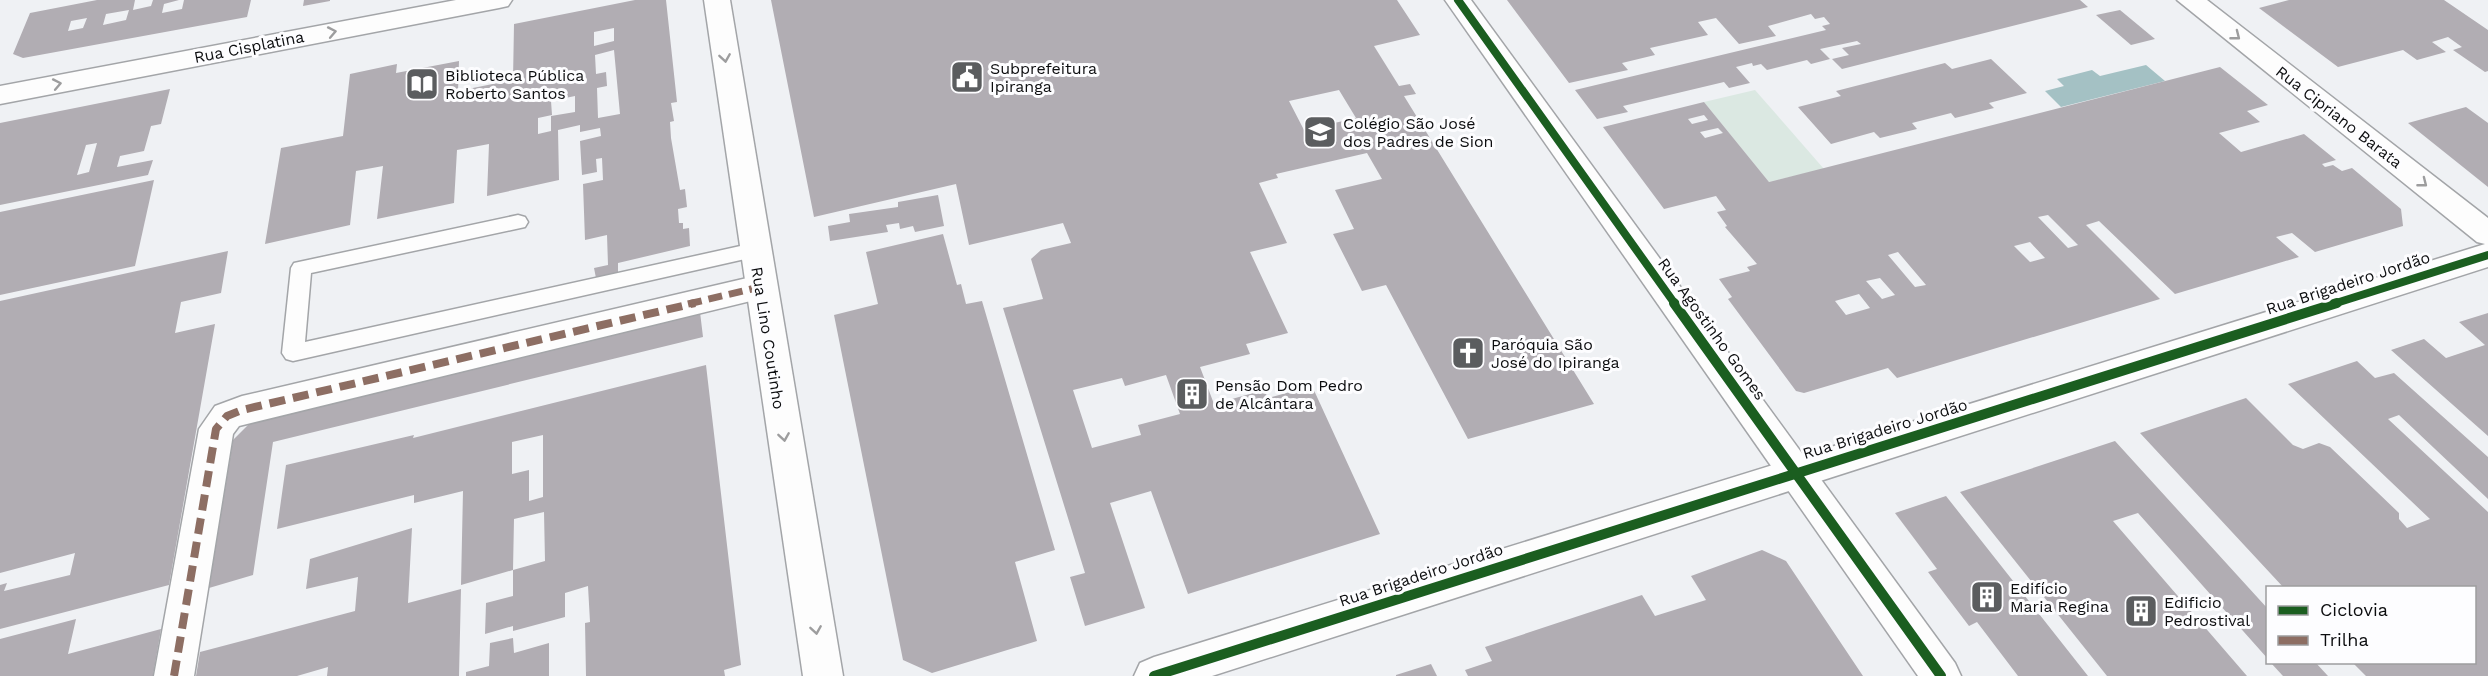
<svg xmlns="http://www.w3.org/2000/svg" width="2488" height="676" font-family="'Work Sans',sans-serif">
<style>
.green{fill:#dbe8e2}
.water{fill:#a4c1c4}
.building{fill:#b1adb3;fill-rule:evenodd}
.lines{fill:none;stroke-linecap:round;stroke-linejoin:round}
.service-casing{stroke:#a3a5a8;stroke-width:3}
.minor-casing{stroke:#a3a5a8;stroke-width:3}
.tertiary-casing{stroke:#a3a5a8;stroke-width:3}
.service{fill:#fdfdfd;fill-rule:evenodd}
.minor{fill:#fdfdfd;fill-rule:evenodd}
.tertiary{fill:#fdfdfd;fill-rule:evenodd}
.quiet-far1{stroke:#8d6e63;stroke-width:7;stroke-dasharray:14 7;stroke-linecap:butt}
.quiet{stroke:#8d6e63;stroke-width:8;stroke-dasharray:16 8;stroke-linecap:butt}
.cycleway-far1-casing{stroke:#fdfdff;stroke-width:11}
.cycleway-casing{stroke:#fdfdff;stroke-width:14}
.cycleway-far1{stroke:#1b5e20;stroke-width:8}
.cycleway{stroke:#1b5e20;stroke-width:10}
.oneway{stroke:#9d9d9e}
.labels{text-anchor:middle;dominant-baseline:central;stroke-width:6;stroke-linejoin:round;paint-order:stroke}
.street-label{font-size:16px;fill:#0c0d0f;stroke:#fdfdff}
.poi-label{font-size:16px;fill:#0c0d0f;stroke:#fdfdff;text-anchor:start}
</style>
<rect width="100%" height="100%" fill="#eff1f4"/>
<!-- green -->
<polygon class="green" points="1755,90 1824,169 1769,182 1704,102"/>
<!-- water -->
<polygon class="water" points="2146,65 2165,81 2061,107 2045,91 2064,86 2057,79 2092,70 2100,76"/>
<!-- building -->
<g class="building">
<path d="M97,0h38l-2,10 18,-4 2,-6h26l-15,4 -2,9 20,-4 2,-9h67l-4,17 -224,41 -10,-4 17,-41zM129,10l-3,10 -23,5 3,-11zM87,18l-4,10 -15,3 3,-10z"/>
<polygon points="304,0 330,0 330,1 303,6"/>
<path d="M635,0h31l11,102 -6,1 3,18 -4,1 1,16 9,52 5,-1 2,18 -9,2 1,14h4v6l6,-1 1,18 -72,17v10l-22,5 -2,-10 14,-3 -1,-30 -22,5 -2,-56 20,-4 -1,-22 -6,1 1,13 -15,3 -2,-34 21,-5 -1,-8 -20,4v-7l-22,5 1,50 -72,16 2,-52 -32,6 -3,53 -77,16 6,-53 -27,5 -6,54 -85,19 16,-96 62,-12 7,-62 47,-10 -1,9 63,-12 -1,30 55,-11 1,-56zM614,28v13l-20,5v-14zM614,50l6,64 -22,4 -1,-30 10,-2 -1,-14 -10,2 -1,-19zM575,96v16l-24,4v15l-13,3v-16l14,-3 -1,-14z"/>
<path d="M771,0h626l23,35 -46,11 25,40 11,-2 6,10 -12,2 190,308 -126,35 -82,-154 -24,6 -29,-57 21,-5 -19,-39 47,-11 -15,-26 -91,21 2,4 -19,5 28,60 -37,9 38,81 -42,11 4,10 -50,13 14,37 50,-14 4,8 44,-12 68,148 -192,60 -37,-103 -41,12 35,105 -60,18 -15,-49 15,-4 -82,-265 40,-9 -12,-40 10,-9 30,-7 -8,-20 -94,22 -13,-61 -142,33zM1339,90l17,28 -52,12 -15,-29zM1166,375l14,39 -42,11 3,10 -49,13 -19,-58 49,-12 3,8z"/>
<polygon points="1507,0 2080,0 2088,7 1842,69 1832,59 1849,55 1842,48 1861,44 1857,41 1820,49 1830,59 1811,64 1807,60 1767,70 1761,64 1753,66 1752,63 1736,67 1750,83 1729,88 1724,82 1623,106 1628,112 1597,119 1575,90 1826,30 1822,26 1830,24 1824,17 1815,19 1811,14 1768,26 1776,36 1739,44 1716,18 1698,22 1708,35 1650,48 1655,55 1622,63 1628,70 1569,83"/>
<polygon points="2289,0 2444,0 2488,30 2488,71 2485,72 2453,50 2462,47 2448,37 2432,42 2446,52 2417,60 2403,50 2338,67 2259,8"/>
<polygon points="2120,10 2155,39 2131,45 2096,15"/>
<polygon points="1991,59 2027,93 1989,103 1994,108 1955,118 1951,113 1912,123 1917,129 1880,138 1874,132 1831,144 1798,107 1841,96 1836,91 1945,63 1952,69"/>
<path d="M2220,67l48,38 -21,6 13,11 -41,11 22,19 63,-18 32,26 -14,4 3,3 8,-2 9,6 10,-3 49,41 2,17 -88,26 -23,-19 -16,4 23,20 -124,37 -76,-73 -13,4 74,74 -263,79 -9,-10 -84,25 -8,-2 -68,-92 4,-2 -13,-18 31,-8 -3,-4 10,-3 -32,-37 2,-1 -10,-14 9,-2 -10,-14 -52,13 -61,-82 101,-25 65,80zM1704,115l4,5 -16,4 -4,-5zM1718,128l5,5 -18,5 -5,-6zM2048,215l30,30 -10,3 -30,-31zM2030,242l15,16 -15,4 -16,-16zM1898,252l28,33 -11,2 -27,-32zM1880,278l15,17 -13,4 -16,-18zM1859,294l11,14 -24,7 -11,-14z"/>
<path d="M170,89l-9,35 -10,2 -7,25 -24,5 -3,11 36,-7 -5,15 -148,30v-82zM97,143l-8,29 -12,3 9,-30z"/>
<polygon points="2466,107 2488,123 2488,187 2408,123"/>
<polygon points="154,180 135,266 0,295 0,212"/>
<polygon points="938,195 944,226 915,232 913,226 900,229 899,223 886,225 888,232 830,241 828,226 850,222 849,214 898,207 898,202"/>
<polygon points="943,234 957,285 961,284 966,304 982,301 1055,550 1015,562 1037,641 932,673 903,660 834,315 878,304 866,252"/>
<polygon points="228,251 221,293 181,302 175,333 215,324 169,585 0,629 0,585 7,583 4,591 70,575 75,553 0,573 0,301"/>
<polygon points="700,312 703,337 273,442 253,575 209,588 233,440 253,420"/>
<polygon points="2488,313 2488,436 2391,350 2424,339 2446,358 2485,345 2459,322"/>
<polygon points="2357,361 2375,378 2394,373 2488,457 2488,499 2399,415 2388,419 2488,512 2488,676 2366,676 2353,663 2475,663 2475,588 2284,588 2140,433 2246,398 2293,445 2303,449 2319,443 2330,447 2399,513 2399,519 2407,528 2430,519 2288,384"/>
<path d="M706,365l35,300 -17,5 1,6h-139l-1,-53 5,-1 -2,-36 -23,7v24l-52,14v-5l-28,8 1,-31 27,-7v-26l32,-9 -1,-49 -30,7 -1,51 -52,15 2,-94 -49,12v-8l-137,34 9,-64 128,-30 -1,3zM543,435v62l-14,4v-31l-17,4v-32z"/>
<polygon points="2115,441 2268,609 2268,659 2138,513 2113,521 2247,676 2107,676 1960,492"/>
<polygon points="1946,496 2088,676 2018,676 1977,622 1969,626 1928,572 1937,569 1895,513"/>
<polygon points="412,528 408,603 461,589 459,676 327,676 328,667 297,676 196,676 200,652 355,611 358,577 306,589 310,559"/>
<polygon points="1762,550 1786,561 1863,676 1468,676 1465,670 1492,661 1485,647 1642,595 1655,616 1706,600 1691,576"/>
<polygon points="76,619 68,654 161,629 153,676 0,676 0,639"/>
<polygon points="513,638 514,653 549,643 549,676 466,676 466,672 489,666 490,643"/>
<polygon points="2271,663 2316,663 2328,676 2283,676"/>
<polygon points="1431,664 1437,676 1396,676 1396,675"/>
</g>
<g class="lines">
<defs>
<polygon id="service" points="518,215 525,217 528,222 525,227 311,273 305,342 754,243 761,245 764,250 761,255 754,257 293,361 286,359 282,353 291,268 294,263"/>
<g id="minor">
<polygon points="456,0 512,0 508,6 499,8 0,104 0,86"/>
<polygon points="2177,0 2207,0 2488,218 2488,267 1212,676 1134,676 1140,663 1154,657 2485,244 2477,242"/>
<polygon points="760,275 771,278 776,287 771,296 239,426 233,434 194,676 154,676 199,429 215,406 242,396"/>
</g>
<g id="tertiary">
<polygon points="704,0 730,0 843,676 803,676"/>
<polygon points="1445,0 1471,0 1955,663 1961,676 1918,676"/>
</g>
</defs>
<!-- service casing -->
<use href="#service" class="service-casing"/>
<!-- minor casing -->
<use href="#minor" class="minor-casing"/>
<!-- tertiary casing -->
<use href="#tertiary" class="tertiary-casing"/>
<!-- service -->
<use href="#service" class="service"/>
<!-- minor -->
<use href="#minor" class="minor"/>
<!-- tertiary -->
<use href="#tertiary" class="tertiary"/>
<!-- quiet-far1 -->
<polyline class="quiet-far1" points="688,304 760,287"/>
<!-- quiet -->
<polyline class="quiet" points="174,676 216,429 227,416 242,410 695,303"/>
<defs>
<g id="cycleway-far1">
<polyline points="1458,0 1675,304"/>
<polyline points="2333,304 2488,255"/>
</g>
<g id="cycleway">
<polyline points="1674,303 1941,676"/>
<polyline points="1154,676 2337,303"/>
</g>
</defs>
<!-- cycleway-far1 casing -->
<use href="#cycleway-far1" class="cycleway-far1-casing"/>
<!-- cycleway casing -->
<use href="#cycleway" class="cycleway-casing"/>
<!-- cycleway-far1 -->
<use href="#cycleway-far1" class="cycleway-far1"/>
<!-- cycleway -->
<use href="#cycleway" class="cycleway"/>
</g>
<!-- one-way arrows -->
<defs><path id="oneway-chevron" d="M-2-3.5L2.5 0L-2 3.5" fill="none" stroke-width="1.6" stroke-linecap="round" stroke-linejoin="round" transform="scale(1.5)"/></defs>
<g class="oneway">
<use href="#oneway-chevron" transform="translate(332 32) rotate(-11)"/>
<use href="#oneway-chevron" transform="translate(2236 36) rotate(38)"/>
<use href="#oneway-chevron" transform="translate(725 58) rotate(81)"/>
<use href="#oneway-chevron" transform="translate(57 84) rotate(-11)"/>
<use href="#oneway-chevron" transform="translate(2423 183) rotate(38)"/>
<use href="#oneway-chevron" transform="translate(784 437) rotate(81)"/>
<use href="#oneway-chevron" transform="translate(816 630) rotate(81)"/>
</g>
<!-- icons -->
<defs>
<symbol id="civic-square" viewBox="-11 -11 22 22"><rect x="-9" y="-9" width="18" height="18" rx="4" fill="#5b5d5f" stroke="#fdfdff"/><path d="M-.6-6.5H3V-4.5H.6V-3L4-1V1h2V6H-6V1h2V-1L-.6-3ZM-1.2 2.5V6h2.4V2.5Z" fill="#fff"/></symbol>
<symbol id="library-square" viewBox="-11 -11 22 22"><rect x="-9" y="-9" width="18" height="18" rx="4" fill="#5b5d5f" stroke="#fdfdff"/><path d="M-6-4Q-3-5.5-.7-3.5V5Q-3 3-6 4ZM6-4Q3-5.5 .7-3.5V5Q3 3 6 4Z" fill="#fff"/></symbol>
<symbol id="school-square" viewBox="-11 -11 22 22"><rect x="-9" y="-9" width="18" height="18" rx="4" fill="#5b5d5f" stroke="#fdfdff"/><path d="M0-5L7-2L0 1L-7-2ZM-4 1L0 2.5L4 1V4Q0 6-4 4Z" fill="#fff"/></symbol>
<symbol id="church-square" viewBox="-11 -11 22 22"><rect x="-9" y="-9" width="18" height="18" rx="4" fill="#5b5d5f" stroke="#fdfdff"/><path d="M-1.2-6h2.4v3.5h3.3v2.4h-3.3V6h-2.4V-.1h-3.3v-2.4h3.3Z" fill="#fff"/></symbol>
<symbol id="building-square" viewBox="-11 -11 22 22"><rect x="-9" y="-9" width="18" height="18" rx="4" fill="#5b5d5f" stroke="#fdfdff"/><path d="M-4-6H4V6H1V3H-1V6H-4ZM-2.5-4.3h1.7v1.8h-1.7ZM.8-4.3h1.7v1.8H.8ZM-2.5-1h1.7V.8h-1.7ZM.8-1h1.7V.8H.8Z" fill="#fff"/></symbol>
</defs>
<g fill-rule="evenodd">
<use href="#civic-square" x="948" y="58" width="38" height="38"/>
<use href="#library-square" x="403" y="65" width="38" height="38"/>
<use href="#school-square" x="1301" y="113" width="38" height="38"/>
<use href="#church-square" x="1449" y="334" width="38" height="38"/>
<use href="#building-square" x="1173" y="375" width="38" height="38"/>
<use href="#building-square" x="1968" y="578" width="38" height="38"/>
<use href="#building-square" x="2122" y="592" width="38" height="38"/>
</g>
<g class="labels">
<!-- street labels -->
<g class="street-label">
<text transform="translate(249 47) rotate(-11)">Rua Cisplatina</text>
<text transform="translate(2339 117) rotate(38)">Rua Cipriano Barata</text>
<text transform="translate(2348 283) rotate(-18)">Rua Brigadeiro Jordão</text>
<text transform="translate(1712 329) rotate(54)">Rua Agostinho Gomes</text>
<text transform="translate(768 338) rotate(81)">Rua Lino Coutinho</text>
<text transform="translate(1885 429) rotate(-17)">Rua Brigadeiro Jordão</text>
<text transform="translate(1421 575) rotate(-18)">Rua Brigadeiro Jordão</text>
</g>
<!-- poi labels -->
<g class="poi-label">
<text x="990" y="68">Subprefeitura<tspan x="990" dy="18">Ipiranga</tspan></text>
<text x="445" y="75">Biblioteca Pública<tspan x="445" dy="18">Roberto Santos</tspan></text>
<text x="1343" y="123">Colégio São José<tspan x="1343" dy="18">dos Padres de Sion</tspan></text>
<text x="1491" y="344">Paróquia São<tspan x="1491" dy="18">José do Ipiranga</tspan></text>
<text x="1215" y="385">Pensão Dom Pedro<tspan x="1215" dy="18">de Alcântara</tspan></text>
<text x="2010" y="588">Edifício<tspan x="2010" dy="18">Maria Regina</tspan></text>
<text x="2164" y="602">Edificio<tspan x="2164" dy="18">Pedrostival</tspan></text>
</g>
</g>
<!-- legend -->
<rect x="2266" y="586" width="210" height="78" fill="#fdfdff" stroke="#9d9d9f" stroke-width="1.5"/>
<rect x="2278" y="606" width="30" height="9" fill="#1b5e20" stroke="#9d9d9f" stroke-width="1.5"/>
<text x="2320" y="616" font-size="18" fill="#0c0d0f">Ciclovia</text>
<rect x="2278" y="636" width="30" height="9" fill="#8d6e63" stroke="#9d9d9f" stroke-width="1.5"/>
<text x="2320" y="646" font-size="18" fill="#0c0d0f">Trilha</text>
</svg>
